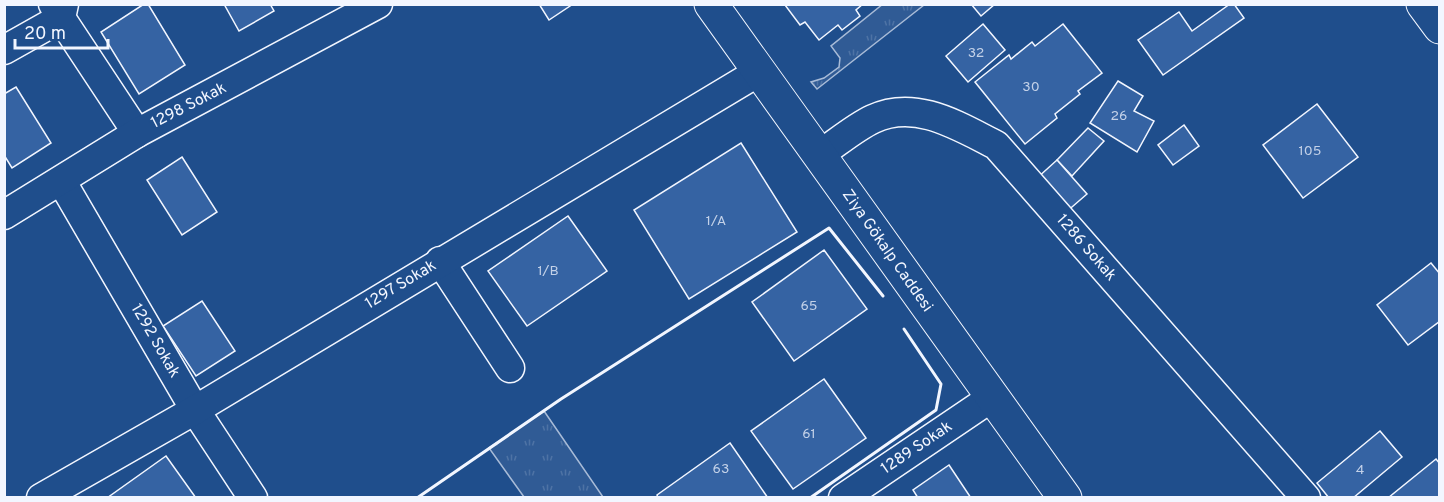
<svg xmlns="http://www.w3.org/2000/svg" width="1444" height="502" font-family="Overpass,sans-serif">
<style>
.grass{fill:url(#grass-tufts);stroke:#a8bbd7;stroke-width:1.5}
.building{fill:#3563a3;stroke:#f2f6ff;stroke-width:1.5}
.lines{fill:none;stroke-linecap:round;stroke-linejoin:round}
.minor-casing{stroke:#f2f6ff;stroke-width:31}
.tertiary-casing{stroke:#f2f6ff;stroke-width:35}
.trunk-casing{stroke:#f2f6ff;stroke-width:35}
.minor{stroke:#1f4e8c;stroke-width:28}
.tertiary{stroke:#1f4e8c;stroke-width:33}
.trunk{stroke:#1f4e8c;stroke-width:33}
.wall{stroke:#f2f6ff;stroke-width:3}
.labels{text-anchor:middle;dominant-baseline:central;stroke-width:4.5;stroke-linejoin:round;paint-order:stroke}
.number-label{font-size:14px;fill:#c3d1e8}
.street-label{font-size:16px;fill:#f2f6ff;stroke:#1f4e8c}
</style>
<defs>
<pattern id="grass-tufts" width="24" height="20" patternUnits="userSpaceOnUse" patternTransform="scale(1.5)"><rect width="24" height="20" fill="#305b95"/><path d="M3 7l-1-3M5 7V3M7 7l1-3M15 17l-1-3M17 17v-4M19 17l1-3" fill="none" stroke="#4e73a5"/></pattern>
</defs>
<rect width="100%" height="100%" fill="#1f4e8c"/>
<!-- grass -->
<g class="grass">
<polygon points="883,4 924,5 817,89 811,82 824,78 839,67 840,58 831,46"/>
<polygon points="544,411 603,497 524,497 489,448"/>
</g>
<!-- building -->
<g class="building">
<polygon points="144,4 148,4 185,65 139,94 101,32"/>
<polygon points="224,4 270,4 274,11 239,31"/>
<polygon points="539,4 573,4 549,20"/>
<polygon points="863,4 856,10 860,16 842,30 838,25 819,40 805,22 800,25 785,5"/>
<polygon points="971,4 995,4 981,16"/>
<polygon points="1230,4 1234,4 1244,18 1163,75 1138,40 1179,12 1192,31"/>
<polygon points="983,24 1005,50 968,82 946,56"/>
<polygon points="1063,24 1102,73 1078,91 1080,94 1055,114 1057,118 1025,144 975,82 1009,55 1011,59 1032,42 1035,46"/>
<polygon points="1118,81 1143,96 1134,111 1154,121 1137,152 1090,123"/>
<polygon points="16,87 51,143 12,168 4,155 4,94"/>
<polygon points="1317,104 1358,157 1303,198 1263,145"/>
<polygon points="1184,125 1199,146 1173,165 1158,145"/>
<polygon points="1088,128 1104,141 1072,176 1057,160"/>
<polygon points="741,143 797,232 689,299 634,210"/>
<polygon points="182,157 217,212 182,235 147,180"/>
<polygon points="1057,160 1087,194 1065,213 1036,179"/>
<polygon points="568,216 607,271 527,326 488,271"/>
<polygon points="824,250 867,309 794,361 752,302"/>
<polygon points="1431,263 1440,274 1440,321 1408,345 1377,305"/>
<polygon points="202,301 235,351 196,376 163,326"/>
<polygon points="824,379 866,438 793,489 751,431"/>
<polygon points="1380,431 1402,457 1353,498 1329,498 1317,483"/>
<polygon points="730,443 768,498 658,498 657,495"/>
<polygon points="166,456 196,498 107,498"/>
<polygon points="1436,459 1440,464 1440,498 1388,498"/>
<polygon points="949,465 971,498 918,498 913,490"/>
</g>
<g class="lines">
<defs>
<g id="minor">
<polyline points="64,4 61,18 137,133"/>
<polyline points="4,50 61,18 53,4"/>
<path d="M819,155c18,-12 35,-27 54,-36 43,-20 85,7 123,26l310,353"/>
<polyline points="62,182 195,410 253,498"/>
<polyline points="4,215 137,133 378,4"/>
<polyline points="440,261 510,368"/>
<polyline points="41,498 195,410 760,71"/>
<polyline points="843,498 991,398"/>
</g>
<polyline id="tertiary" points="711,4 1065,498"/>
<polyline id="trunk" points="1423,4 1440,27"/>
</defs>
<!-- minor casing -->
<use href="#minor" class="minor-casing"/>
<!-- tertiary casing -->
<use href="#tertiary" class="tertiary-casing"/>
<!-- trunk casing -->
<use href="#trunk" class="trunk-casing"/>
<!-- minor -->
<use href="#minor" class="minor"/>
<!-- tertiary -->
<use href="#tertiary" class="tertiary"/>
<!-- trunk -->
<use href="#trunk" class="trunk"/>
<!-- wall -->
<g class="wall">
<polyline points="417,498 561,399 829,228 883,296"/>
<polyline points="810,498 936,410 941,384 904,329"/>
</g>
</g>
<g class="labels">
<!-- number labels -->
<g class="number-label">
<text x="976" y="53">32</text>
<text x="1031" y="87">30</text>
<text x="1119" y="116">26</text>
<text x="1310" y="151">105</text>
<text x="716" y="221">1/A</text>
<text x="548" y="271">1/B</text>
<text x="809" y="306">65</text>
<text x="809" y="434">61</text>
<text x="721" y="469">63</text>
<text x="1360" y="470">4</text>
</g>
<!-- street labels -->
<g class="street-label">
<text transform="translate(189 106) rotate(-27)">1298 Sokak</text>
<text transform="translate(1086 248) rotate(49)">1286 Sokak</text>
<text transform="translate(887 251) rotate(55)">Ziya Gökalp Caddesi</text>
<text transform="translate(401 285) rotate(-31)">1297 Sokak</text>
<text transform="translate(155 341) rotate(60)">1292 Sokak</text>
<text transform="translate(917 448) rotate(-34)">1289 Sokak</text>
</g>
</g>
<!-- border -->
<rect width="1444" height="502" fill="none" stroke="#f2f6ff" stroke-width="12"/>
<!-- scale -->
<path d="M15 39v9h93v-9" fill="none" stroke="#f2f6ff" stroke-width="3"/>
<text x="24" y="39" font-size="18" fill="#f2f6ff" stroke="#1f4e8c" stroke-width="4.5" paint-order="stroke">20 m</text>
</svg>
